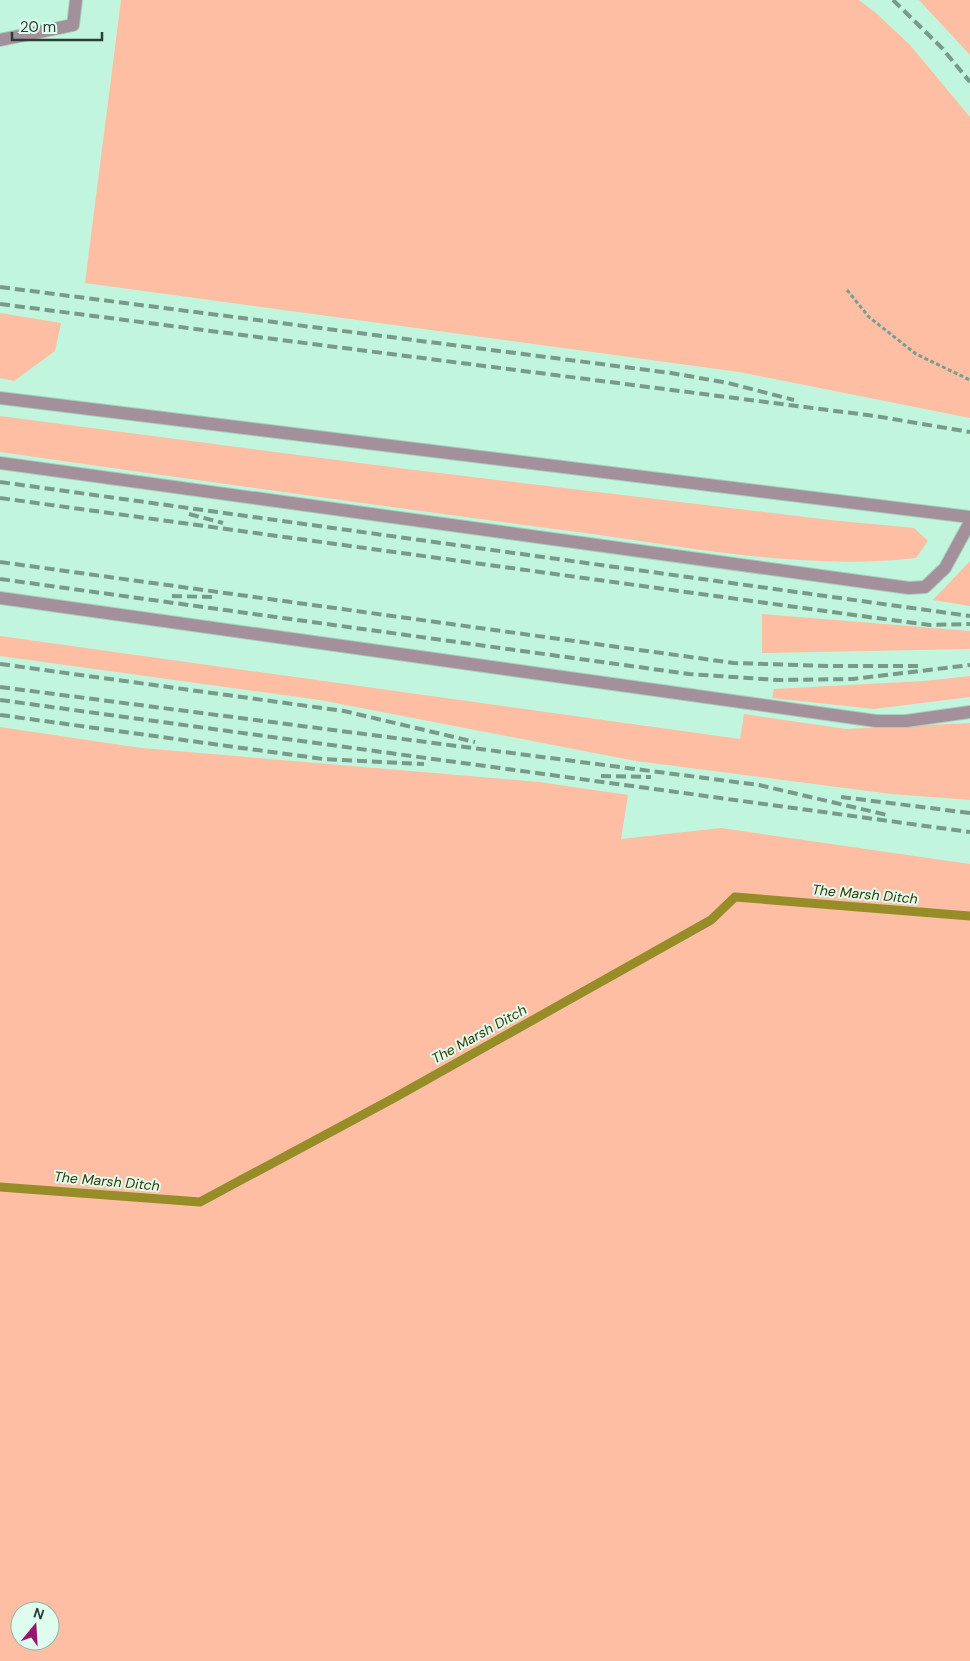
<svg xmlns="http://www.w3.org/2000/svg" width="970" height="1661" font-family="'DM Sans',sans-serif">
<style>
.green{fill:#fdbea3;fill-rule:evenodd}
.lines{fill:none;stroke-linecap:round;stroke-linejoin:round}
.stream{stroke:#968d28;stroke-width:9}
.minor-casing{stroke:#a4d0bb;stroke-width:14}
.path{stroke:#799e8d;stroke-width:3;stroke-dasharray:4 2.5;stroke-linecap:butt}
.minor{stroke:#a4909b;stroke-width:12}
.rail{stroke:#779a8a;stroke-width:4;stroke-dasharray:10 5;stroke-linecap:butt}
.labels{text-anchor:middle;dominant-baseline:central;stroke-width:4;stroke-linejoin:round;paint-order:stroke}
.water-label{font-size:14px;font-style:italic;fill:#3b3700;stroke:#dffdee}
</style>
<rect width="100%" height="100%" fill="#c2f5dd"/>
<!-- green -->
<g class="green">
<polygon points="121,0 859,0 877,14 910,45 970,117 970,418 739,372 85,283"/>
<polygon points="919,0 970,0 970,55"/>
<polygon points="0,313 61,323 55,351 14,381 0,378"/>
<path d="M0,416l406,53 424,51 84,8 14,13 -12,17c-115,13 -232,-12 -346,-27 -190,-25 -380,-52 -570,-79z"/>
<polygon points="970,561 970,606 933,600 969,562"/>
<polygon points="762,614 970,631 970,649 762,653"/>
<polygon points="0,636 740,739 744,714 846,729 970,723 970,800 891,794 636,761 320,700 0,656"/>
<polygon points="970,676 970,697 874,709 772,698 774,689 924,681"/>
<path d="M0,727l141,21 398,34 89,13 -7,44 100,-11 249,36v797h-970zM20,1611h30v30h-30z"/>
</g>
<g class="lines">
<!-- stream -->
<polyline class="stream" points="0,1187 200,1202 394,1098 711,920 735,897 970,916"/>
<defs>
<g id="minor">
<polyline points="0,40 73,25 76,0"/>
<polyline points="0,398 970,517"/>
<polyline points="0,463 909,588 925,587 945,568 970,522"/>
<polyline points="0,598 876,721 906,721 970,712"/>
</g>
</defs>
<!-- minor casing -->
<use href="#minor" class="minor-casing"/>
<!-- path -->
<polyline class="path" points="847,290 869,317 916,354 970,380"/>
<!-- minor -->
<use href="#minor" class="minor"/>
<!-- rail -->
<g class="rail">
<polyline points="893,0 942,48 970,82"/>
<polyline points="0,287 671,373 728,383 794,400"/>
<polyline points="0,304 875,416 970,432"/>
<polyline points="0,482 970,616"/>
<polyline points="0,498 876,618 930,625 970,624"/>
<polyline points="189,514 223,523"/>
<polyline points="0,562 734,663 827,666 918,666"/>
<polyline points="0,579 689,674 778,680 853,679 970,665"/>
<polyline points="172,596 212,597"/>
<polyline points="0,664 344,711 475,742"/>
<polyline points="0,687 759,785 887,815"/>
<polyline points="0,700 970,832"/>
<polyline points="0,715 323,759 424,764"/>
<polyline points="601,776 651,777"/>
<polyline points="841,797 970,813"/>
</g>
</g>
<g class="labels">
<!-- water labels -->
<g class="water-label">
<text transform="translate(865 894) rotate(5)">The Marsh Ditch</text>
<text transform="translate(479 1034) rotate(-29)">The Marsh Ditch</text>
<text transform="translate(107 1181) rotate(5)">The Marsh Ditch</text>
</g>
</g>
<!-- north arrow -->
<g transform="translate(35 1626) rotate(18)"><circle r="24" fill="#dffdee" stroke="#97b1a4"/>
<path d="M0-4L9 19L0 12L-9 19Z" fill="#96176f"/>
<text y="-8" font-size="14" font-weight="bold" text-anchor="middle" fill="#2a3e35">N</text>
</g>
<!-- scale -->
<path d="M12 32v8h90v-8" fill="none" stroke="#2a3e35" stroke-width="2.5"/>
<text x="20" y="32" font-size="15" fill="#2a3e35" stroke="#dffdee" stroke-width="4" paint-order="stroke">20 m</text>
</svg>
